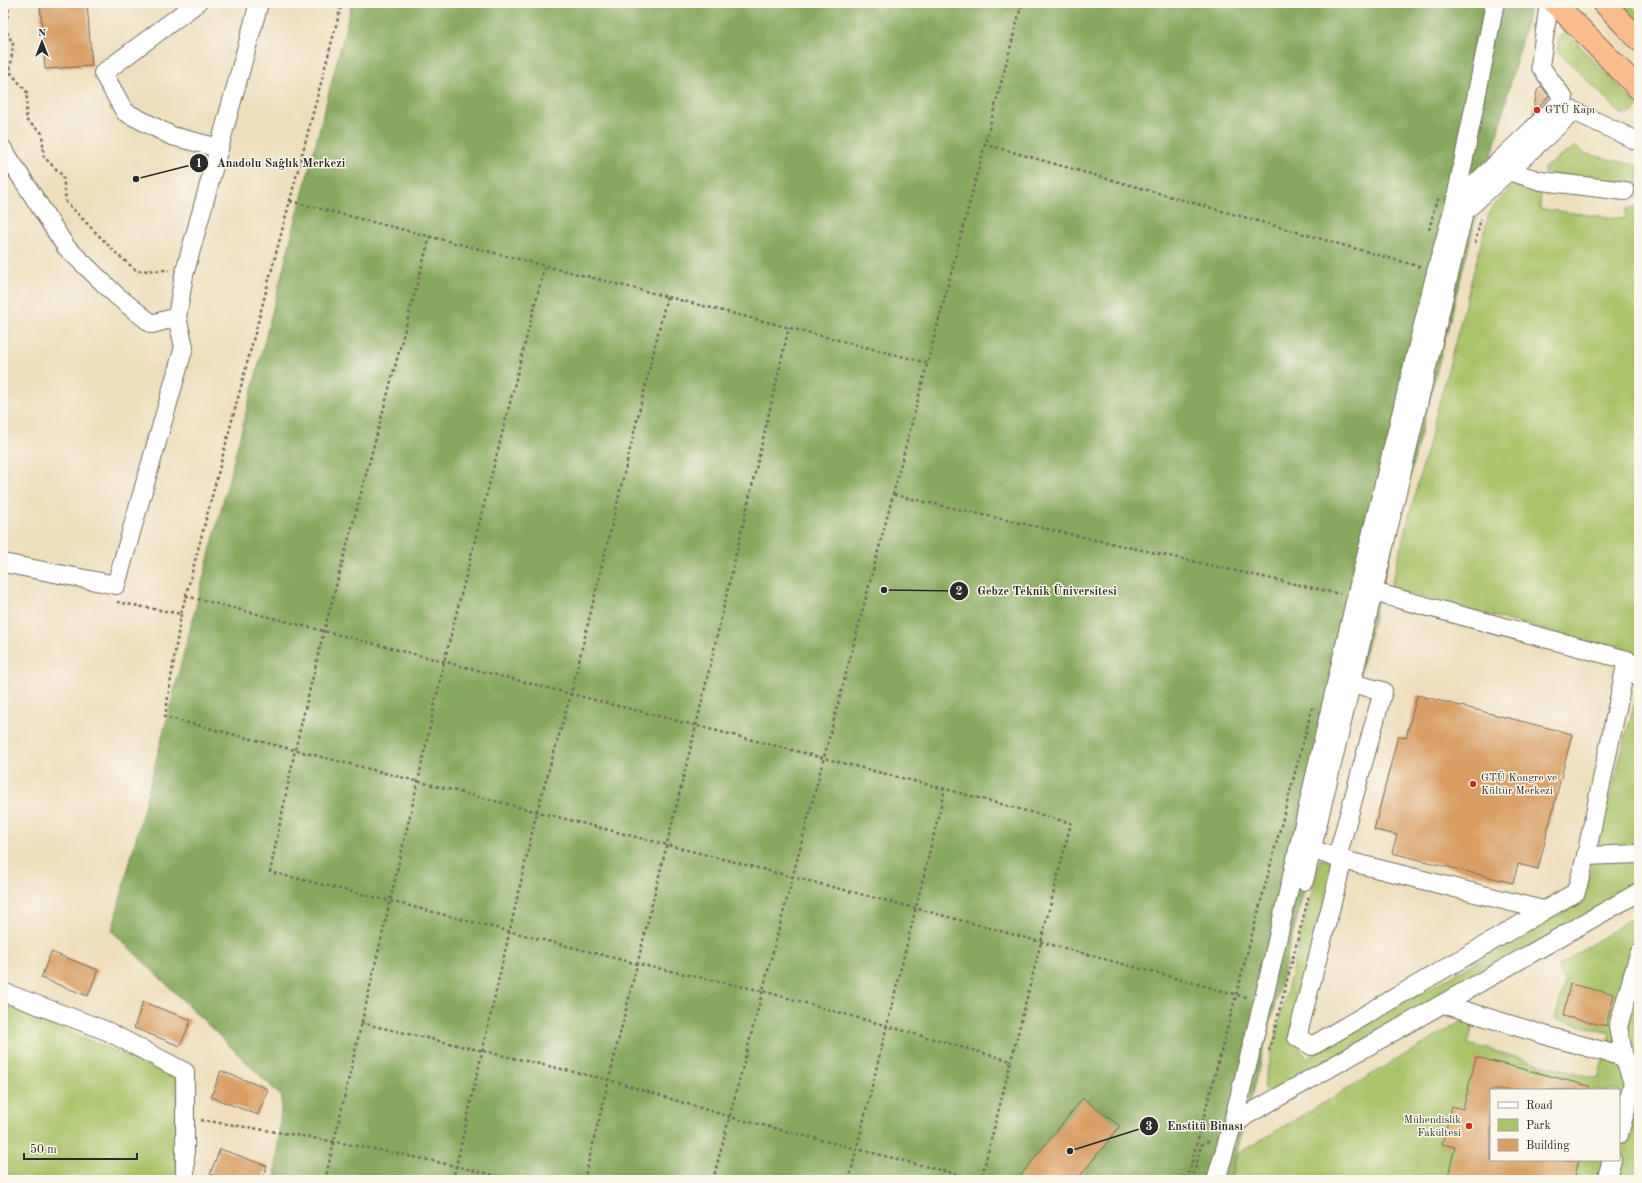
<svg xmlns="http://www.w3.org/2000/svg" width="1642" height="1183" font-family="'Old Standard TT',serif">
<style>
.green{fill:#a9c369;stroke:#6a774a;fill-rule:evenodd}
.forest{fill:#86a95d;stroke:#586a44}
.building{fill:#d89e64}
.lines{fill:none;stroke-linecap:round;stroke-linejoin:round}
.minor-casing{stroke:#6f6a5e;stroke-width:20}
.highway-casing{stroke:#6f6a5e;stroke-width:24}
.path{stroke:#6f6a5e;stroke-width:2.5;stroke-dasharray:3 3;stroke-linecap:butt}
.minor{stroke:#fff;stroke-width:18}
.highway{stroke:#f9bc8a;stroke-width:22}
.poi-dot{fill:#c8321e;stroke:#fbf7ec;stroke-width:1.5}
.labels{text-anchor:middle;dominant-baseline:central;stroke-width:3;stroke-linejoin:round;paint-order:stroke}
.poi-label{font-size:11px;fill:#2b2b2b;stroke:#fbf7ec;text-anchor:start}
.leader{fill:none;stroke:#2b2b2b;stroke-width:1.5}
.callout-dot{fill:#2b2b2b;stroke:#fbf7ec;stroke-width:1.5}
.mark-label{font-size:12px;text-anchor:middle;font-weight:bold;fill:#fff}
.callout-label{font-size:12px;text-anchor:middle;font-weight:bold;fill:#2b2b2b;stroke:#fbf7ec;stroke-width:3;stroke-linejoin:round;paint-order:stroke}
</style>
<rect width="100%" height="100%" fill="#fbf7ec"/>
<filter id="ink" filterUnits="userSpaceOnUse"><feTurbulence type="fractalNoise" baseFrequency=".025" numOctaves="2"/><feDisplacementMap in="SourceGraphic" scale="8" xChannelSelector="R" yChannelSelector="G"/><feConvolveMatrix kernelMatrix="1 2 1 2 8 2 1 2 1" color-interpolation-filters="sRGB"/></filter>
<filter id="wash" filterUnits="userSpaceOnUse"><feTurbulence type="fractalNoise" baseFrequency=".012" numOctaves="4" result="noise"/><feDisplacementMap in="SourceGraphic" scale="16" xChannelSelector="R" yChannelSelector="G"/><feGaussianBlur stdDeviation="0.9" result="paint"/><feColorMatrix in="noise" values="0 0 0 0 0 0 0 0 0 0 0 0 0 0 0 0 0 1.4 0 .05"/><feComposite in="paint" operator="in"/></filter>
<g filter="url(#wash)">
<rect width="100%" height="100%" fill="#eedebd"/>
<!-- green -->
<g class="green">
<polygon points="1617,3 1629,3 1639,14 1639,26"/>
<path d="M1565,31l74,76c-7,6 -10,9 -19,6l-61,-61 -1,-13z"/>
<polygon points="1576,146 1583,153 1639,166 1639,192 1636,186 1628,183 1544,173 1544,168"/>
<polygon points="1512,187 1541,191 1540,209 1625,219 1627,209 1637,206 1639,200 1639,655 1390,589 1490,210"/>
<polygon points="1639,685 1639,887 1271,1100 1263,1086 1320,859 1335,862 1290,1035 1307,1058 1583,901"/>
<path d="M1639,913v267h-409l7,-26 239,-141 -8,31 130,35 12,-46 -55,-14 10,-38 -8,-14zM1491,1090h128v70h-128z"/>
<polygon points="3,1004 177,1077 177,1180 3,1180"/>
</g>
<!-- forest -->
<polygon class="forest" points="352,3 1531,3 1230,1180 275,1180 282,1097 112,931"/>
<g id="blocks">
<!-- building -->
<g class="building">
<polygon points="40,3 87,3 92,66 45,69"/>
<polygon points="1541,86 1549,96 1533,114 1537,91"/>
<polygon points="1417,695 1572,734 1538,869 1518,864 1513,883 1392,853 1397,835 1374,830 1398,736 1406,738"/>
<polygon points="51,952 98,970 88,996 41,978"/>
<polygon points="1570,984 1614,994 1606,1026 1563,1016"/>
<polygon points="143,1002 191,1020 180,1046 134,1028"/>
<polygon points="1476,1057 1589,1086 1589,1090 1491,1090 1491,1160 1579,1160 1574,1180 1447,1180 1455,1147 1442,1144 1452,1106 1463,1109"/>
<polygon points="221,1071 268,1089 258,1115 211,1097"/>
<polygon points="1083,1098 1120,1126 1077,1180 1017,1180"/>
<polygon points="220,1149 267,1166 262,1180 225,1180 210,1174"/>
</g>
</g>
</g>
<g filter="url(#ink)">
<use href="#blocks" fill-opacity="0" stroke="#6f6a5e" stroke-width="1"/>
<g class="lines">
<defs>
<g id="minor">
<polyline points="197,3 103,73 125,112 172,136 219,148"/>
<polyline points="3,149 66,247 117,296 152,324 177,317"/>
<polyline points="1502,165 1508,171 1541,181 1625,191"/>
<polyline points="1455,203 1564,99 1540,66 1549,3"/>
<polyline points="3,563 116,585 184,347 177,317 184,275 259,3"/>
<polyline points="1373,592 1627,660 1636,669 1639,678"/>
<polyline points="1311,849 1343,860 1543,910"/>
<polyline points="1586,856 1639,854"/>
<polyline points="1337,858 1383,691 1351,683"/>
<polyline points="1343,860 1297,1037 1312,1046 1576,892 1586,856 1627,660"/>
<polyline points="1304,881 1464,212 1574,111 1635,140 1639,140"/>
<polyline points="3,992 107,1031 185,1072 185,1180"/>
<polyline points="1443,1004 1551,1037 1624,1057 1633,1083 1619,1134"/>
<polyline points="1624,1057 1618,1027 1639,954"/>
<polyline points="1232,1126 1247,1115 1639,892"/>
<polyline points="1216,1180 1232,1126 1263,1002 1356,597 1436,272 1455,203 1495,3"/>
<polyline points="1606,1180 1612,1160"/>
</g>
<g id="highway">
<polyline points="1555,3 1639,89"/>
<polyline points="1604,3 1639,40"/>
</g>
</defs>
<!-- minor casing -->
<use href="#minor" class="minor-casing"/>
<!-- highway casing -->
<use href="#highway" class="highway-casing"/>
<!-- path -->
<g class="path">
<polyline points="10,3 5,28 13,44 10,72 27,92 26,120 42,133 44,157 63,176 66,202 118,255 137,271 169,270"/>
<polyline points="984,144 1421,267"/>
<polyline points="290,201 928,363"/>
<polyline points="1429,230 1436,202 1439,199"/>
<polyline points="430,236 324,631 295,750 270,872 390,901 638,964 763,991 1011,1061 981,1180"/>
<polyline points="1475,243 1481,219"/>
<polyline points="894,495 1340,594"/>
<polyline points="186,596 945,789 1071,823 1011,1061"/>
<polyline points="117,602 181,614 342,3"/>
<polyline points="181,614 165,717 915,908 1249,998"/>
<polyline points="361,1023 609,1080 730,1117 980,1180"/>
<polyline points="1269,1051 1309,895"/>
<path d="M201,1120c104,16 209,33 311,60"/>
<polyline points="325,1180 418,781 444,662 545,265"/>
<polyline points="453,1180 537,811 571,694 667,296"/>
<polyline points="584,1180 696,726 789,327"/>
<polyline points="713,1180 1022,3"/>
<polyline points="849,1180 945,789"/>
<polyline points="1187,1180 1313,705"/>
<polyline points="1192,1180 1201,1145 1211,1140"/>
</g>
<!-- minor -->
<use href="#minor" class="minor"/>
<!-- highway -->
<use href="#highway" class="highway"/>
</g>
</g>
<!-- markers -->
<g class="poi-dot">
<circle cx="1537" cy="110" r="4"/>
<circle cx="1473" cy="784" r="4"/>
<circle cx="1469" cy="1126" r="4"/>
</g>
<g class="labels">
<!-- poi labels -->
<g class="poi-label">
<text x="1545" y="110">GTÜ Kapı</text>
<text x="1481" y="778">GTÜ Kongre ve<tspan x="1481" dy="13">Kültür Merkezi</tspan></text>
<text x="1461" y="1120" text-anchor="end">Mühendislik<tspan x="1461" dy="13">Fakültesi</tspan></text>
</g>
</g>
<!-- callouts -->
<path class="leader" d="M136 179L199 163M884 590L959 591M1070 1151L1149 1126"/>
<g class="callout-dot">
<circle cx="136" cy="179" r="4"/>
<circle cx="884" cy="590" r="4"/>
<circle cx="1070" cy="1151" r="4"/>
<circle cx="199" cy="163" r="10"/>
<circle cx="959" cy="591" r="10"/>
<circle cx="1149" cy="1126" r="10"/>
</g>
<g class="mark-label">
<text x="199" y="167">1</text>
<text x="959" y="595">2</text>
<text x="1149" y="1130">3</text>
</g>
<g class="callout-label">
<text x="281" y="167">Anadolu Sağlık Merkezi</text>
<text x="1047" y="595">Gebze Teknik Üniversitesi</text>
<text x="1205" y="1130">Enstitü Binası</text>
</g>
<!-- margin -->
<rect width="1642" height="1183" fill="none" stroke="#fbf7ec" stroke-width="16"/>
<!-- legend -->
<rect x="1490" y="1089" width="130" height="72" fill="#fbf7ec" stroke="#a8a59f"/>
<rect x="1498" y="1102" width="20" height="6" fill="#ffffff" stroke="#a8a59f"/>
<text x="1526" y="1109" font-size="12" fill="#2b2b2b">Road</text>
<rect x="1498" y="1119" width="20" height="12" fill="#a9c369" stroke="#a8a59f"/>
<text x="1526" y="1129" font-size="12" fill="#2b2b2b">Park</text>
<rect x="1498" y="1139" width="20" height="12" fill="#d89e64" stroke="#a8a59f"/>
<text x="1526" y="1149" font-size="12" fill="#2b2b2b">Building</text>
<!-- north arrow -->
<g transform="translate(42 42)" stroke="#fbf7ec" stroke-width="3" paint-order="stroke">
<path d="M0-3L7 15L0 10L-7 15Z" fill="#2b2b2b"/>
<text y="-6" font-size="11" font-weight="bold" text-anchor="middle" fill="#2b2b2b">N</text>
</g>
<!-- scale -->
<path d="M24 1153v6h113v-6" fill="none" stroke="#2b2b2b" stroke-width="2"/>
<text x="30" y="1153" font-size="12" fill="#2b2b2b" stroke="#fbf7ec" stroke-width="3" paint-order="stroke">50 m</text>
</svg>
